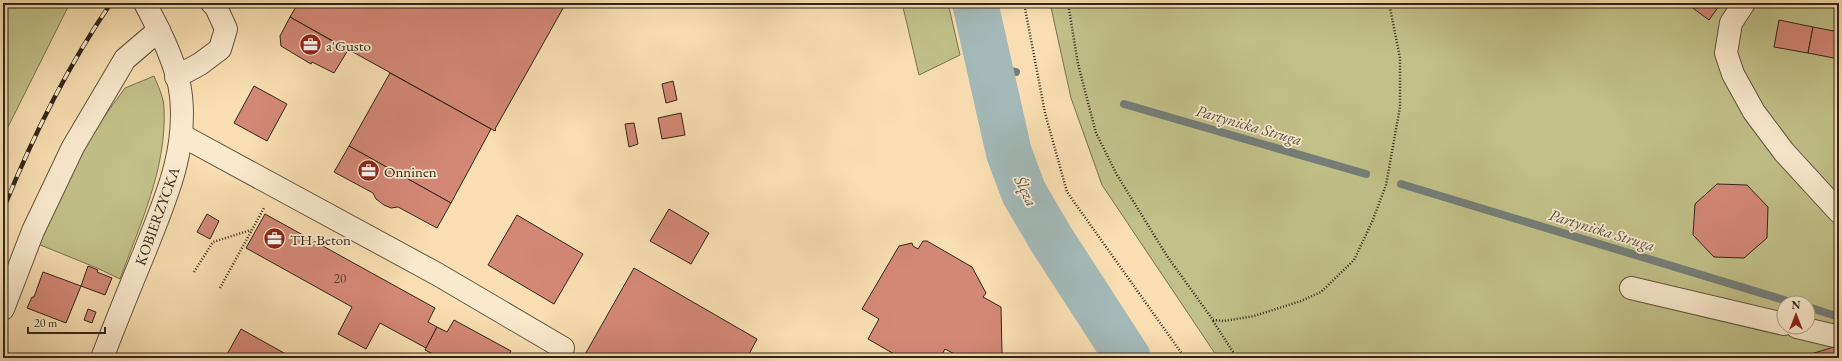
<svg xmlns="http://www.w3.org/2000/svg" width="1842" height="361" font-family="'EB Garamond',serif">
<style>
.green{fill:#c1c089;stroke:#797350;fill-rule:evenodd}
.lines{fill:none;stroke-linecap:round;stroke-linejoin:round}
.stream{stroke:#757e78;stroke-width:8}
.river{stroke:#a3b9b8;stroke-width:46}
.building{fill:#d38876;stroke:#312618}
.minor-casing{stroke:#63543e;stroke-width:24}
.path{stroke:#312618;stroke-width:2.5;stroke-dasharray:1 2;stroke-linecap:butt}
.minor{stroke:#faeacd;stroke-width:22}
.rail-casing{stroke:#312618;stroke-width:4.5}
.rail{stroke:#faeacd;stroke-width:3;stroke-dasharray:9;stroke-linecap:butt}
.labels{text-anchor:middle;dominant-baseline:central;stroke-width:3.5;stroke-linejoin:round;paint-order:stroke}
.number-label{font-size:13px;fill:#5a3e30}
.poi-label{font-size:15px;fill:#312618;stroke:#faeacd;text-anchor:start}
.street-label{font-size:15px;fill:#312618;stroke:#faeacd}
.water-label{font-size:16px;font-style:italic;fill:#535248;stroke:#faeacd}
</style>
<rect width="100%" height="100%" fill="#f8deb2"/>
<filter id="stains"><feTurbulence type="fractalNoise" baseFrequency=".005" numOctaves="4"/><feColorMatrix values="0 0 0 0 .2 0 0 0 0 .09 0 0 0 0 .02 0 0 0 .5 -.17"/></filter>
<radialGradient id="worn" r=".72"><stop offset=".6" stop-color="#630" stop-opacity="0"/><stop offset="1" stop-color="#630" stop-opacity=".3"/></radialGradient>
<!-- green -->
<g class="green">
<polygon points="3,3 70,3 3,137"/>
<polygon points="902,3 948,3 960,55 919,75"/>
<path d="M1050,3h789v355h-621l-116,-173 -31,-87zM1784,303h24v24h-24z"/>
<path d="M154,76c4,10 10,22 10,32 3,60 -24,116 -44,171l-23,-11 -59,-24 45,-93 18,-30 24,-33z"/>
</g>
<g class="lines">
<!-- stream -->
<g class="stream">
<polyline points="989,65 1016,72"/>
<polyline points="1124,104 1366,174"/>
<polyline points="1401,184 1794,303"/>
<polyline points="1808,307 1839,317"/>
</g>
<!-- river -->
<polyline class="river" points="975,3 1009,153 1024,193 1051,239 1128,358"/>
</g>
<!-- building -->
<g class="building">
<polygon points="298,3 566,3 495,129 496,130 495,131 290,17"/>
<polygon points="1686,3 1721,3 1709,20"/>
<polygon points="290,17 348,50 334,73 312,62 311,64 281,46 280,36"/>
<polygon points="1779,20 1813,27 1808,53 1774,47"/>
<polygon points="1813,27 1839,32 1839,59 1808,53"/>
<polygon points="390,73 491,129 451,203 349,146"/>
<polygon points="673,81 677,100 666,103 662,84"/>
<polygon points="254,86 287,104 267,141 234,123"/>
<polygon points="681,113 685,135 662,139 658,118"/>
<polygon points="634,123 638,144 629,147 625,124"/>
<polygon points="349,146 451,203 437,228 398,207 391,208 384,205 376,199 373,193 334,172"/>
<polygon points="1717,184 1747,185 1768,207 1767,238 1744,258 1714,257 1693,235 1695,204"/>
<polygon points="669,209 709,233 691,264 650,241"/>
<polygon points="207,214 219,221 210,239 197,232"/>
<polygon points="265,214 435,308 428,322 437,327 426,348 380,323 366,349 338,334 352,307 246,248"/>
<polygon points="517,215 583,254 554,304 488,265"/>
<polygon points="923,241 927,241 972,267 986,293 983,297 1001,307 1002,353 999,358 962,358 945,349 940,358 901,358 868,339 879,319 862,309 899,246 912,243 913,246 918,249"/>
<polygon points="88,266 98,270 97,272 112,278 105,295 81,286"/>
<polygon points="634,268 757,339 747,358 583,358"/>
<polygon points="43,272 81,286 66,323 27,308 32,297 34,297"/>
<polygon points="88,309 96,312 92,323 84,320"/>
<polygon points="454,320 511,351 508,358 433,358 435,355 425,350 426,348 437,327 447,332"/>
<polygon points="241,329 293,358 225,358"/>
<polygon points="1837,346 1839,358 1798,358"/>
</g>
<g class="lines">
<defs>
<g id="minor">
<polyline points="1744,3 1731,23 1726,53 1733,74 1754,112 1784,152 1839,212"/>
<polyline points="176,77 200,64 220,49 226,29 216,7 212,3"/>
<polyline points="181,135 437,274 563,348"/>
<polyline points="1631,288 1784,324"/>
<polyline points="3,309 33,231 73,147 125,59 159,30"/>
<polyline points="1797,327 1839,337"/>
<path d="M102,358c14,-36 28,-71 43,-107 20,-51 42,-98 36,-155 -3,-30 -22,-66 -36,-93"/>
</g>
</defs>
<!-- minor casing -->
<use href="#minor" class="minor-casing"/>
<!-- path -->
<g class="path">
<polyline points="1024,3 1045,113 1067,192 1185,358"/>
<polyline points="1068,3 1078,64 1096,133 1117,175 1167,256 1213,320 1224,321 1254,316 1301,301 1321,292 1354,260 1372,222 1386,185 1400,107 1400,58 1389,3"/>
<polyline points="194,272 213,242 251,230"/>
<polyline points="220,288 264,208"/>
<polyline points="1213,321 1237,358"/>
</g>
<!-- minor -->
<use href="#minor" class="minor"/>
<defs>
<path id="rail" d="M3,210c29,-72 64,-143 108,-207"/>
</defs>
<!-- rail casing -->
<use href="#rail" class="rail-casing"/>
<!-- rail -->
<use href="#rail" class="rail"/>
</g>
<!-- icons -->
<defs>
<symbol id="office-disc" viewBox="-11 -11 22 22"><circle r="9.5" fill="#8f2418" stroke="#faeacd"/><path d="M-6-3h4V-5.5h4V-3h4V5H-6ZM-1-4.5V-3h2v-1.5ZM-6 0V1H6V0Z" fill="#fff"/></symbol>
</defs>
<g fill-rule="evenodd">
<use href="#office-disc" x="298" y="32" width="25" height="25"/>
<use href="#office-disc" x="356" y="158" width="25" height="25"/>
<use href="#office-disc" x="262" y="226" width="25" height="25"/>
</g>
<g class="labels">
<!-- number labels -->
<g class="number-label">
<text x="340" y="278">20</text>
</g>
<!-- poi labels -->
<g class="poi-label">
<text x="326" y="45">a'Gusto</text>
<text x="384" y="171">Onninen</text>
<text x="290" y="239">TH-Beton</text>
</g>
<!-- street labels -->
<g class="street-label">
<text transform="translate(157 216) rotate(-70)">KOBIERZYCKA</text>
</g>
<!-- water labels -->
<g class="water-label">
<text transform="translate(1249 125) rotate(16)">Partynicka Struga</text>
<text transform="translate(1026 191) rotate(64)">Ślęza</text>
<text transform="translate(1602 230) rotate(17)">Partynicka Struga</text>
</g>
</g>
<!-- margin -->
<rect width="1842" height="361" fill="none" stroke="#f8deb2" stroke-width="16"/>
<rect x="4" y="4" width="1834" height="353" fill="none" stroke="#312618" stroke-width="2"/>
<rect x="8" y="8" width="1826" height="345" fill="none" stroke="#312618"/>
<!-- north arrow -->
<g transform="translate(1796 315)"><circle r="19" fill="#faeacd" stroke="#aa9c85"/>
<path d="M0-3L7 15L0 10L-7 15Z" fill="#8f2418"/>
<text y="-6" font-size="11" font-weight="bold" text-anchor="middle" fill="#312618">N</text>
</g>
<!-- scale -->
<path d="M28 327v6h77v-6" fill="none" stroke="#312618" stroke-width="2"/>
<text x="34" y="327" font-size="12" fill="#312618" stroke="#faeacd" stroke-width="3" paint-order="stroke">20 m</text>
<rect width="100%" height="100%" filter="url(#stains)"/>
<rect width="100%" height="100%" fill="url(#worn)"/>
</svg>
